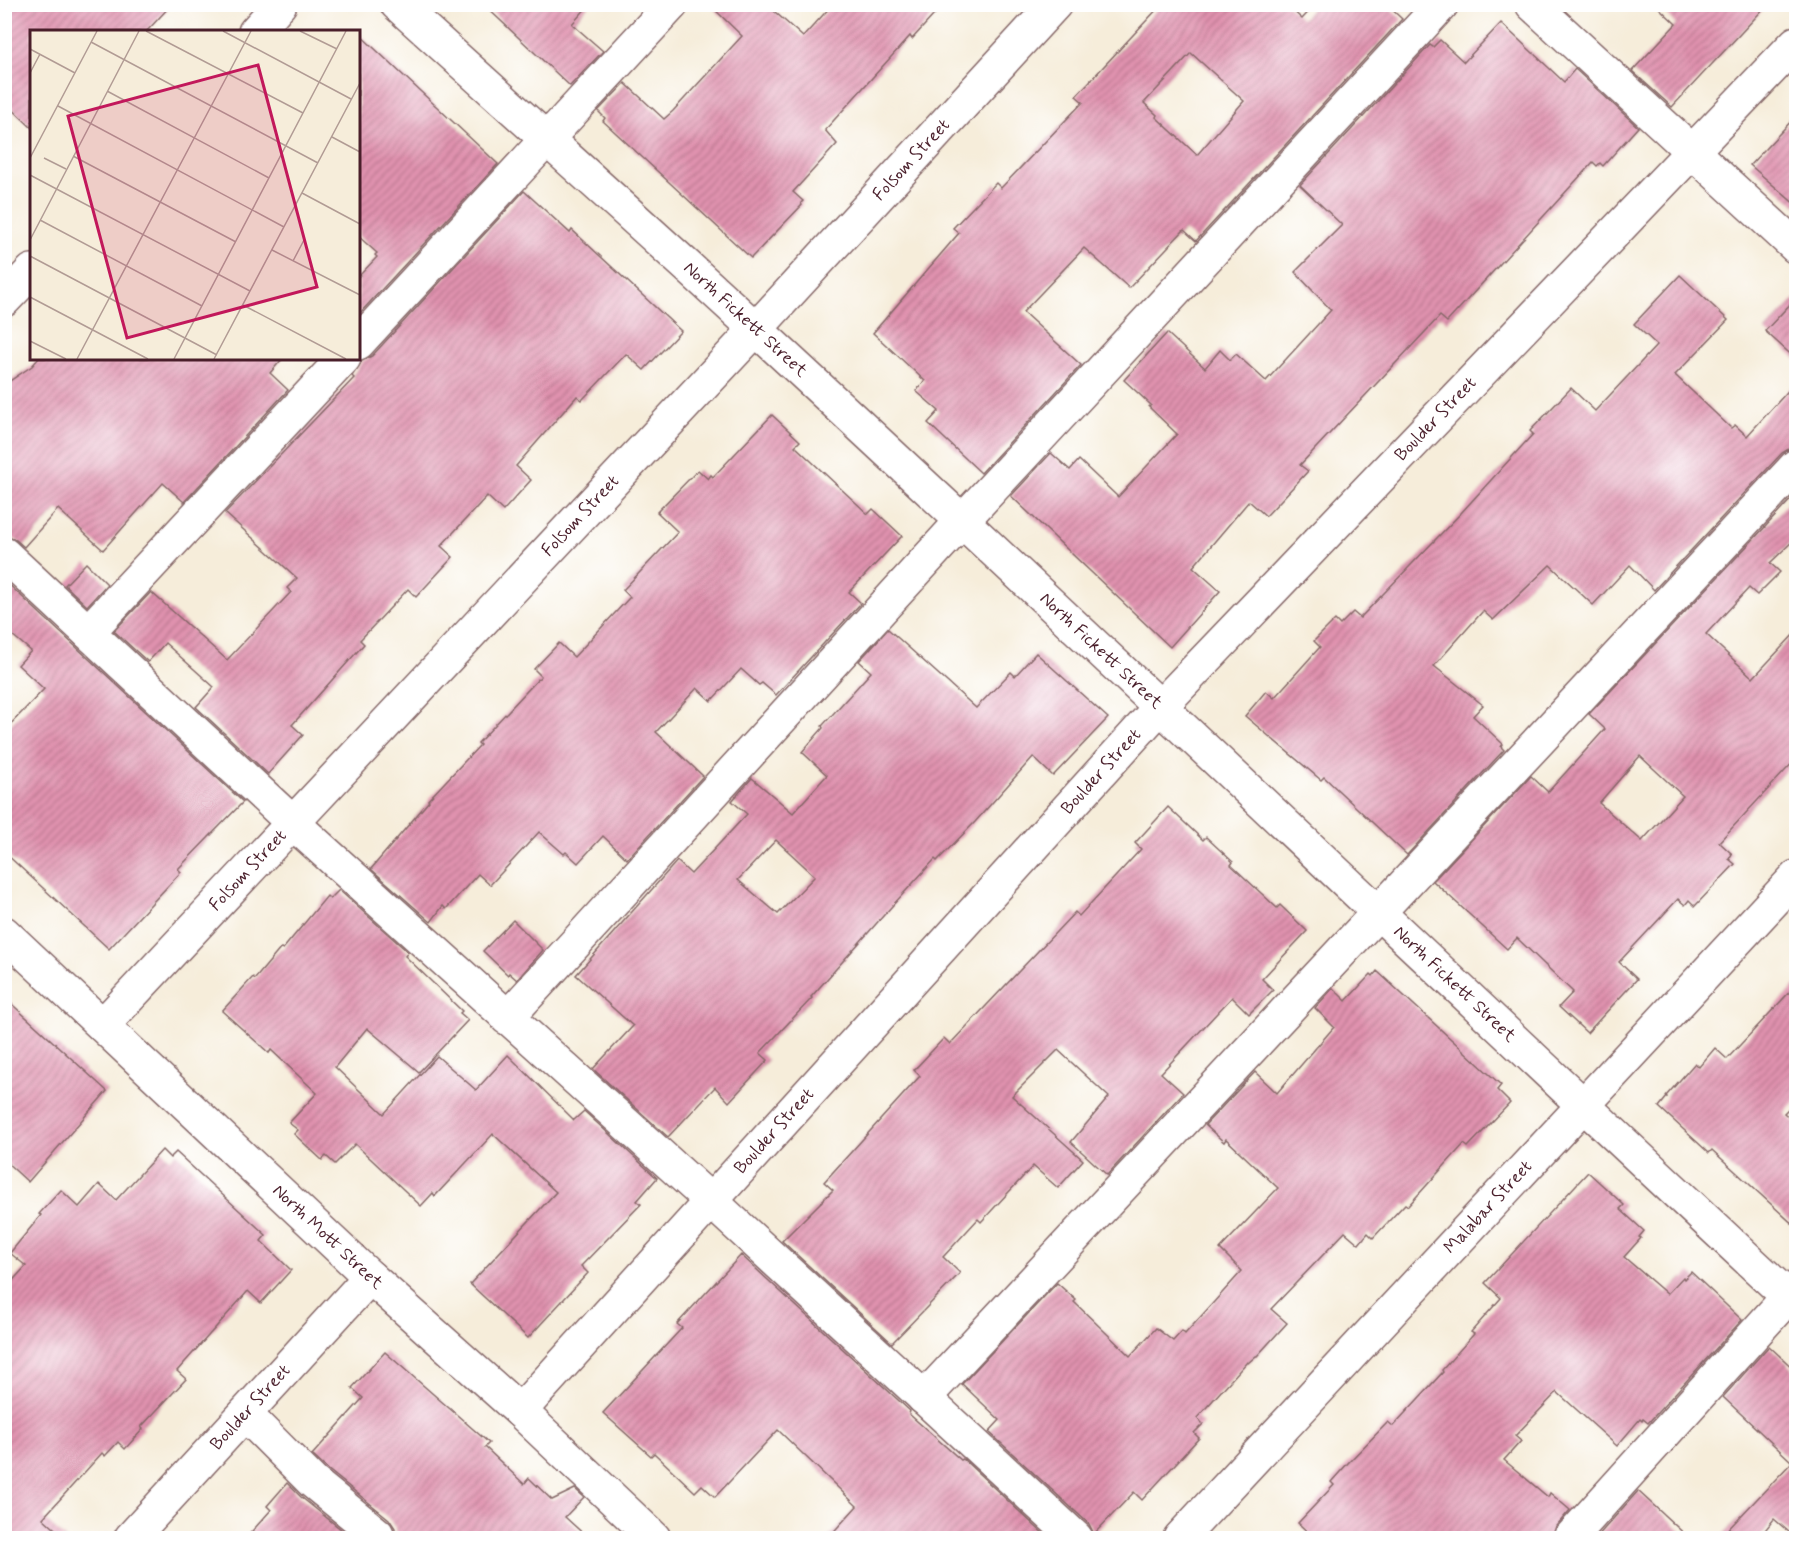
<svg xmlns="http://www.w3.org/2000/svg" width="1801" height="1543" font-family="Mynerve,sans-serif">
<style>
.building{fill:url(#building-hatch);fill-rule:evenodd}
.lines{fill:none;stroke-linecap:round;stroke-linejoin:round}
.minor-casing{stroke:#866768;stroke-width:36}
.minor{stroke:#fff;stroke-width:33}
.labels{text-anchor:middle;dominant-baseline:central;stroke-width:5;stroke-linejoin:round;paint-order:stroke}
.street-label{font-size:18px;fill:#4a1f2b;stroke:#fff}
.inset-road{fill:none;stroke:#b19b94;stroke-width:1.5}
.view{fill:#c2185b;fill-opacity:0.15;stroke:#c2185b;stroke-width:3}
.inset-edge{fill:none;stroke:#4a1f2b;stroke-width:3}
</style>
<defs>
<pattern id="building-hatch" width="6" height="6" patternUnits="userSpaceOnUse" patternTransform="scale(1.5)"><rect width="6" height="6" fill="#e092af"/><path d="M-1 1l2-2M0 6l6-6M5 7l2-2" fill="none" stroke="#b8778f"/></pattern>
</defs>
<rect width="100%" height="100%" fill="#fff"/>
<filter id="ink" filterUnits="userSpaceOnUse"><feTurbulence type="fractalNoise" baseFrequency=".0167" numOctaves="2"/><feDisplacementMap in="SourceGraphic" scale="12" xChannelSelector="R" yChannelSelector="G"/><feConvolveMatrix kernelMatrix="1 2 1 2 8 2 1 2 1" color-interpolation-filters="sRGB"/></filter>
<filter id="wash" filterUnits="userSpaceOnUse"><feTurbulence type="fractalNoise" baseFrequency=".008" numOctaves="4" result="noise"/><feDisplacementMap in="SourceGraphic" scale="24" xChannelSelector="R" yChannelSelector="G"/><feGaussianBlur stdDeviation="1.35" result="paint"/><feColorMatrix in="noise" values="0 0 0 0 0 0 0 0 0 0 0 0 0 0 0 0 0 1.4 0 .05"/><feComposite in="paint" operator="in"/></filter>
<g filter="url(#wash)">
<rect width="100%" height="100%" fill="#f6edda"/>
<g id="blocks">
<!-- building -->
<g class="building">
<polygon points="4,4 172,4 146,32 32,32 32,128 4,101"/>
<polygon points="483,4 590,4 572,24 603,51 570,86"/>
<polygon points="709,4 766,4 803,37 833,4 944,4 912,39 910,36 825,130 837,144 793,192 803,201 801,203 802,205 751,258 603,121 605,118 598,111 625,83 664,119 673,111 742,36"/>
<path d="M1162,4h124l16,15 14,-15h70l16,15 -206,222 -12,-11 -55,58 -45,-40 -61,64 58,53 -100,108 -53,-50 11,-12 -23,-20 9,-10 -52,-48 86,-100 -6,-5 43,-45 5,5 82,-86 -7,-6zM1191,53l53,48 -47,54 -41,-38 1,-2 -13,-12z"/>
<polygon points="1655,4 1768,4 1672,107 1632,71 1676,24"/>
<polygon points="1501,23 1564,82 1575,69 1638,127 1603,166 1600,163 1597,166 1593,162 1447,322 1440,316 1300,465 1308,471 1266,516 1249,501 1193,567 1220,591 1170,647 1011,496 1051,453 1070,470 1079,460 1118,497 1177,434 1149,407 1151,405 1124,380 1167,333 1205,368 1220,350 1230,360 1236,354 1266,381 1331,310 1295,272 1342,225 1300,185 1430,45 1433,47 1440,40 1464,62"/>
<polygon points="358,33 498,164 358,315 358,277 377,257 375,255 377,253 358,236"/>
<polygon points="1797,115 1797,206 1750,165"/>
<polygon points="524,191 570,233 572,230 681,331 644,370 626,354 582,400 577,396 516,466 531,480 503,511 487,496 441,546 453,557 416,597 408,589 360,640 364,644 292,725 303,735 268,774 196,707 214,687 165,643 148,662 114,631 151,592 227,660 291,592 287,588 297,578 225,513 354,378 352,376 362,361 372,356"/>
<polygon points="1680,275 1728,320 1675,375 1731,428 1735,425 1747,436 1797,381 1797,448 1790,448 1782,453 1654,590 1630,565 1593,605 1550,565 1493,620 1483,611 1434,666 1483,705 1473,716 1503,744 1501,747 1504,750 1407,855 1324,777 1321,780 1245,716 1266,691 1274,698 1320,647 1314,641 1335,620 1340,625 1353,612 1360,618 1461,513 1533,434 1530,431 1571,388 1595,411 1657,345 1634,324"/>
<polygon points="1797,297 1797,360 1765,331"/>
<polygon points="39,358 283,358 270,373 288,390 184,502 163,483 103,550 58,509 24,547 16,540 4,536 4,385 32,366"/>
<polygon points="772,415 800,441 795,446 868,514 873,509 902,536 849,592 861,603 776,695 762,683 759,685 741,669 711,701 697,688 656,732 703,776 627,859 603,836 578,863 566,852 564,854 539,832 490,885 478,874 446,909 443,906 431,922 371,869 429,801 428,800 480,745 478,743 541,676 534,669 559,643 574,657 630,597 623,590 678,532 657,512 698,470 708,479 711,475 713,477"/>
<path d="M1797,493v44l-27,26 10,9 -23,23 -8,-7 -43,46 47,44 44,-47v127l-78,84 13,12 -3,5 6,5 -40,42 -6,-6 -4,5 -7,-6 -59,63 18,17 -50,54 -28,-26 14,-15 -56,-54 -10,11 -74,-68 98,-105 17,16 57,-63 -16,-15zM1640,756l43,40 -41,45 -43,-38z"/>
<polygon points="86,563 107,584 87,606 65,585"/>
<polygon points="4,580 243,802 178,869 181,872 109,949 4,852 4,731 44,689 18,665 31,651 4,628"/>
<path d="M888,629l88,79 35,-36 4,4 21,-23 72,65 -55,58 -20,-19 -58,65 -38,39 -2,-2 -43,47 -81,91 1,1 -52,55 8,7 -39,42 -14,-15 -47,50 -75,-68 40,-43 -57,-51 101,-114 14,13 56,-60 -15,-13 20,-23 41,35 34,-38 -25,-23 21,-24 -1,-2 49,-54 -12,-11zM776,840l39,36 -37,38 -40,-34z"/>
<polygon points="1168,807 1203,840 1206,837 1233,862 1231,865 1277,908 1280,905 1307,931 1262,979 1273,990 1249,1014 1232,997 1161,1073 1183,1093 1107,1175 1071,1142 1109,1097 1058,1050 1012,1096 1083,1160 1058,1188 1033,1166 981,1222 978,1219 943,1257 960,1273 892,1343 782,1241 833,1190 824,1182 920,1076 914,1070 944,1038 950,1044 1075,912 1079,916 1141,849 1135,843"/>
<polygon points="339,890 408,952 405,956 462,1011 460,1013 468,1020 419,1072 367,1028 335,1067 384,1114 437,1056 476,1090 508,1055 574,1120 584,1111 657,1178 637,1201 641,1204 581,1266 588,1273 528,1338 470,1284 556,1192 493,1134 435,1196 433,1193 421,1206 355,1144 335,1164 326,1156 322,1160 294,1134 298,1130 289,1123 317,1093 271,1050 269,1053 222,1011 253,977 255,979 281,948 283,949 327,896 330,899"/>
<polygon points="513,920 543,950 517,980 509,973 508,975 483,951"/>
<polygon points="1377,971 1501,1085 1497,1090 1510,1103 1468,1147 1464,1144 1408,1206 1405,1204 1373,1238 1368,1233 1359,1244 1345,1232 1271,1309 1287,1323 1257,1356 1256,1356 1248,1363 1247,1362 1197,1418 1203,1424 1194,1433 1199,1438 1142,1500 1134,1492 1094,1534 1089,1524 989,1432 1000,1420 962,1384 1057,1283 1076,1300 1074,1302 1130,1356 1156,1328 1173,1341 1182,1331 1185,1334 1242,1271 1220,1249 1278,1188 1226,1139 1224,1142 1205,1125 1255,1072 1277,1093 1334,1027 1315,1008 1333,988 1346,1001 1371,974 1373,976"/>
<polygon points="1797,984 1797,1100 1784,1113 1797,1125 1797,1228 1712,1150 1709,1153 1659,1107 1667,1097 1666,1096 1695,1063 1699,1067 1715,1048 1727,1059"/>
<polygon points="4,997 107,1091 28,1182 4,1160"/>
<polygon points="162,1150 170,1158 176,1152 227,1199 266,1235 261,1241 291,1270 261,1303 248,1291 177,1371 186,1379 141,1427 143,1429 125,1449 118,1442 105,1456 102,1453 43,1518 66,1539 4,1539 4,1290 26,1266 10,1253 41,1215 39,1214 61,1190 79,1207 99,1184 116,1200"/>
<polygon points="1588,1172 1624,1205 1620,1209 1644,1231 1639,1237 1641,1238 1624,1257 1667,1294 1683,1277 1684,1279 1691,1272 1742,1320 1648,1423 1643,1419 1642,1421 1640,1419 1617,1446 1557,1392 1515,1436 1521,1441 1504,1460 1548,1497 1550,1493 1570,1510 1556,1526 1552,1539 1315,1539 1298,1523 1334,1485 1331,1482 1348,1463 1388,1422 1393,1426 1443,1372 1442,1370 1474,1334 1471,1332 1501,1298 1485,1283"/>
<polygon points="741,1255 910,1411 909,1414 961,1460 963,1459 1049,1539 827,1539 857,1506 778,1430 715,1497 702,1485 695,1492 654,1453 651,1456 603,1413 682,1328 677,1324"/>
<polygon points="1769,1346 1797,1372 1797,1539 1774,1519 1758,1539 1719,1539 1792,1462 1723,1397"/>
<polygon points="385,1352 489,1443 485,1447 524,1484 529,1478 552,1500 575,1489 584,1497 565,1517 589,1539 395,1539 395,1528 389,1519 326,1468 312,1455 363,1398 352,1388"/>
<polygon points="287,1483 301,1497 353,1539 245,1539 271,1510 267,1506"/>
<polygon points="1638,1491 1690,1539 1595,1539"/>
</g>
</g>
</g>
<g filter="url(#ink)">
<use href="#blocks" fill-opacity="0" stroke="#866768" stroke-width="1.5"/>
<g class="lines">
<defs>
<g id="minor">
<path id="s1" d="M397,4c121,110 243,218 363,329 348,321 689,649 1036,971"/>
<polyline points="1532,4 1796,247"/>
<polyline points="255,32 280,4"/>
<polyline points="4,300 32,271"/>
<polyline points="358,343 672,4"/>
<polyline points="4,554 293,823 711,1201 1076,1538"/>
<polyline points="88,632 344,358"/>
<path id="s2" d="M4,933l366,344 150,134 134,127"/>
<polyline points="507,1018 962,521 1442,4"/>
<path id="s3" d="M103,1025l653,-696 299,-325"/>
<polyline points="924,1398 1796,466"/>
<path id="s4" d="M520,1411l641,-705 635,-663"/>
<polyline points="245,1414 313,1482 377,1534"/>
<path id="s5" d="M131,1538l239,-261"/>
<path id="s6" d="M1180,1538l616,-661"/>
<polyline points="1570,1538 1796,1288"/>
</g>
</defs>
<!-- minor casing -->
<use href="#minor" class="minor-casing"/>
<!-- minor -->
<use href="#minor" class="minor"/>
</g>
</g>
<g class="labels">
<!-- street labels -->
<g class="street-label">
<text stroke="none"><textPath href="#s3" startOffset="1184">Folsom Street</textPath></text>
<text stroke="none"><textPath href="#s1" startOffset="470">North Fickett Street</textPath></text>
<text stroke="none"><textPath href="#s4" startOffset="1350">Boulder Street</textPath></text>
<text stroke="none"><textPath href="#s3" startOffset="698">Folsom Street</textPath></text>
<text stroke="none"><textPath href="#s1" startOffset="956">North Fickett Street</textPath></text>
<text stroke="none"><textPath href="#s4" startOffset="864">Boulder Street</textPath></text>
<text stroke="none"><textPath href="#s3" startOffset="212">Folsom Street</textPath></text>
<text stroke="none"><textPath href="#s1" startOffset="1442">North Fickett Street</textPath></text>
<text stroke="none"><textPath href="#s4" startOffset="378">Boulder Street</textPath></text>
<text stroke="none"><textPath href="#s6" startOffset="452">Malabar Street</textPath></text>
<text stroke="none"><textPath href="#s2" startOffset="444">North Mott Street</textPath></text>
<text stroke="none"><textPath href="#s5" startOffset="177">Boulder Street</textPath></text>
</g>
</g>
<!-- overview -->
<g transform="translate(30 30)">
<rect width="330" height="330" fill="#f6edda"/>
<path class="inset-road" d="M116,1l157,82M193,1l128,68M270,1l37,18M61,12l227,121M0,19l45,24M0,43l10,-19M77,61l162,87M28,76l226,121M302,107l28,15M43,126l163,86M0,128l67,-127M14,128l22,11M0,145l220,116M272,163l58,31M10,190l162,86M0,210l109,-209M242,220l88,45M0,226l187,99M263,231l11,-21M0,267l118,62M213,275l103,54M0,311l36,18M47,329l174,-328M144,329l172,-328M184,329l146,-276"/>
<path class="view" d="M228,35l59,222 -190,51 -59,-222z"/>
<rect width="330" height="330" class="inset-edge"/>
</g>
<!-- margin -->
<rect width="1801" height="1543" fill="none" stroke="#fff" stroke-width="24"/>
</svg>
